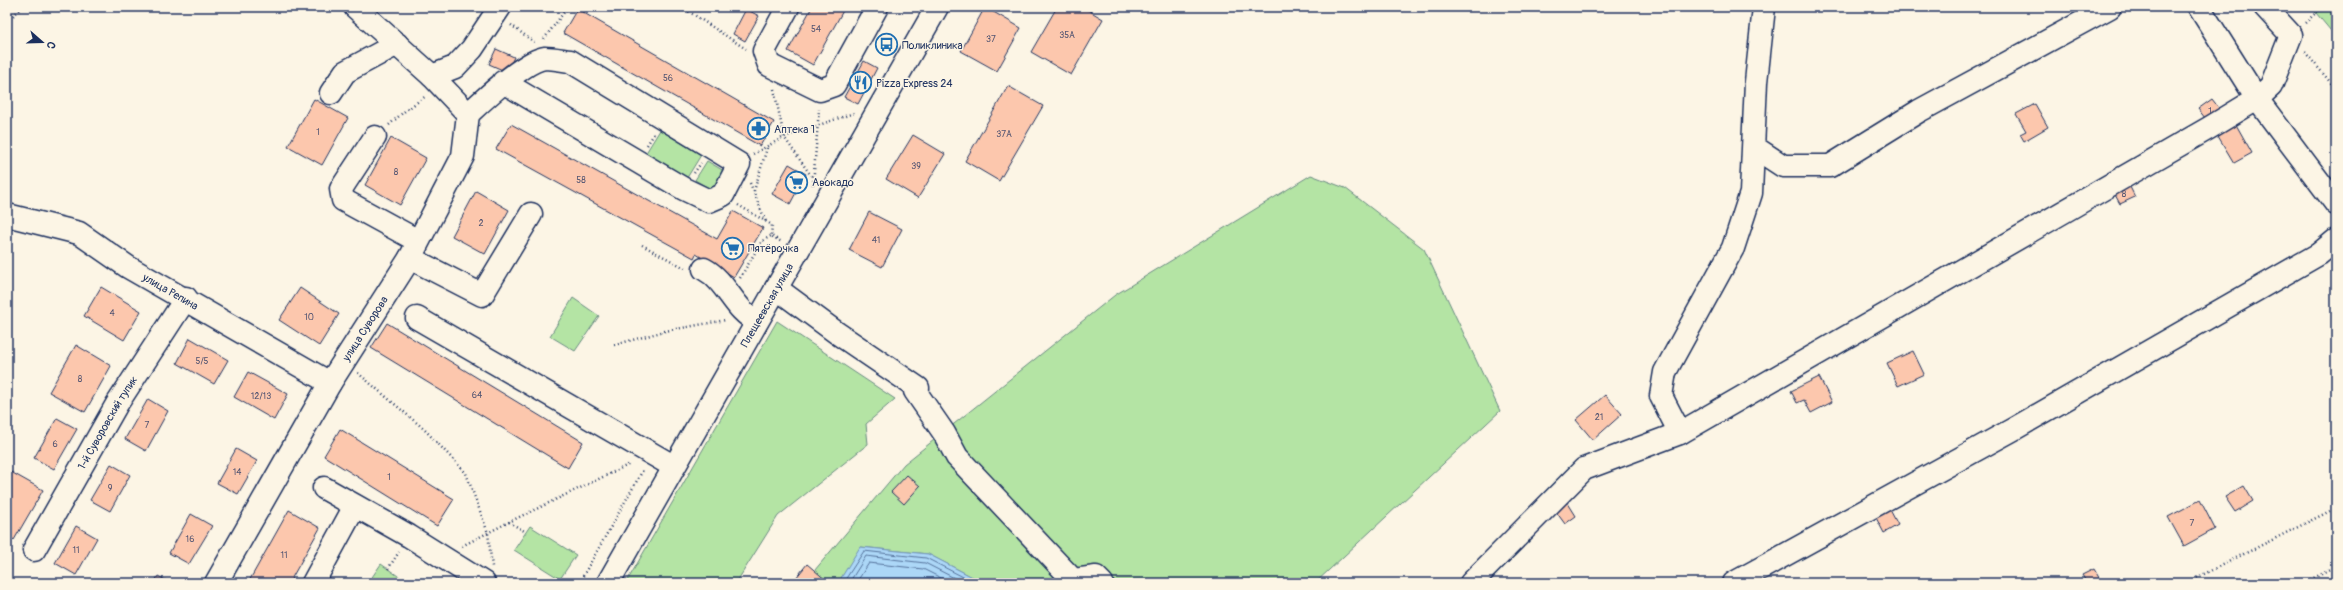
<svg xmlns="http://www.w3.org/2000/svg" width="2343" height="590" font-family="Pangolin,sans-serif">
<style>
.green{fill:#b4e4a4;stroke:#688a81}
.water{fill:#acd7f7;stroke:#7294ba}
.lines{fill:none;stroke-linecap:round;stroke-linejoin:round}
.shore{stroke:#55729b;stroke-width:1}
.building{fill:#fcc7ad;stroke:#1b2f5e}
.minor-casing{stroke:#1b2f5e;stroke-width:25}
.path{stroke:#1b2f5e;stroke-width:2.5;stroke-dasharray:1 3;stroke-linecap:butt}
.minor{stroke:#fcf5e5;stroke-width:22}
.labels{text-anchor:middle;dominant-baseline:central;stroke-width:3;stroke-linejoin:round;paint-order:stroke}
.number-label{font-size:9px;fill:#535572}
.poi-label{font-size:11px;fill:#1b2f5e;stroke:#fcf5e5;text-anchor:start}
.street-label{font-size:11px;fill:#1b2f5e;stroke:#fcf5e5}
</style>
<rect width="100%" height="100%" fill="#fcf5e5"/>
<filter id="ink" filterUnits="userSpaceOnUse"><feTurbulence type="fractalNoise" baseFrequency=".025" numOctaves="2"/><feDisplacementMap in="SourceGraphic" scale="8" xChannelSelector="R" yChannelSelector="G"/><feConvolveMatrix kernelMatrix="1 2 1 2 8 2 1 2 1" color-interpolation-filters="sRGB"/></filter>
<g filter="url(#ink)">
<!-- green -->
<g class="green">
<polygon points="2311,7 2336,7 2336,37"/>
<polygon points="660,130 701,155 685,181 644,156"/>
<polygon points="707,161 724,171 712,190 695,180"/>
<polygon points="1311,175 1345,188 1424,249 1500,411 1315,583 984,583 928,554 861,547 838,583 804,583 904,464 1115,295"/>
<polygon points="573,298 599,316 575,351 550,336"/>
<polygon points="777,321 895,399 866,424 868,444 778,516 736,583 626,583"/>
<polygon points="530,526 576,555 560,579 514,550"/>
<polygon points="381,564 408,583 368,583"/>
</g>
<!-- water -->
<polygon class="water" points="860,547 928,554 984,583 838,583"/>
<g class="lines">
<!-- shore -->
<g class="shore">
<polyline points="843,583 864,551 926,558 975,583"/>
<polyline points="849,583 866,556 925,563 964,583"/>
<polyline points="856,583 869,563 923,569 951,583"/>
</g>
</g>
<!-- building -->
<g class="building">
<polygon points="812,7 845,7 813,65 788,51"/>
<polygon points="985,7 1021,28 997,71 961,51"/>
<polygon points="1057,7 1083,7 1103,19 1071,75 1031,52"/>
<polygon points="577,9 774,122 760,146 563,33"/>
<polygon points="746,9 759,16 745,41 733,34"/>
<polygon points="496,49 514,57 507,72 489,64"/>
<polygon points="864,61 877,68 858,104 844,97"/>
<polygon points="1008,86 1043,106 999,181 965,161"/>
<polygon points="314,99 348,118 322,165 288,146"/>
<polygon points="2212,99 2222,112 2209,123 2198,109"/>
<polygon points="2035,104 2048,127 2024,141 2020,134 2026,131 2016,114"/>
<polygon points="2234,121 2252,153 2234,163 2215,131"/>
<polygon points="511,124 717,239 733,211 763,228 734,277 696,254 694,258 496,149"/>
<polygon points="913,135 945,154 918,198 886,179"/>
<polygon points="391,138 426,158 400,205 365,185"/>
<polygon points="789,164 806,174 790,204 772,194"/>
<polygon points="2128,183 2135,197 2120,204 2113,191"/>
<polygon points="476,191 509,210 485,254 452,236"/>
<polygon points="869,212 902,229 882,267 849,250"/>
<polygon points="101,287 141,311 124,340 84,316"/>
<polygon points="300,288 339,314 319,346 279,320"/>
<polygon points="387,323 583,442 568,468 371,348"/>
<polygon points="190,338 228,360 214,384 177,363"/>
<polygon points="76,345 111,366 85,412 49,392"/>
<polygon points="1913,351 1924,374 1898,386 1887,363"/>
<polygon points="248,372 288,394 274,420 234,397"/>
<polygon points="1819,377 1832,402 1811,413 1804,400 1797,403 1791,391"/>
<polygon points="1605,395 1622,414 1593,440 1576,420"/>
<polygon points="148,399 168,411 146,451 125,439"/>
<polygon points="57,418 77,429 54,469 34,458"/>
<polygon points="340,429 454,499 437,526 324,456"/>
<polygon points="236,449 257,461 238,494 217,483"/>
<polygon points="111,464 130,475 110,511 90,500"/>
<polygon points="11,472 43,490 14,540 7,535 7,479"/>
<polygon points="907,475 920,486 904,504 891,492"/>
<polygon points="2244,486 2253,501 2235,512 2225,497"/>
<polygon points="1566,500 1576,516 1565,524 1554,509"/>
<polygon points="2200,500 2215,529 2184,546 2168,517"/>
<polygon points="1887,504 1898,525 1884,533 1873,512"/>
<polygon points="289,510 320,528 289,583 248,583"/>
<polygon points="191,514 212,526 189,564 169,553"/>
<polygon points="76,526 97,538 76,575 55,563"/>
<polygon points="807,564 827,581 825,583 792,583"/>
<polygon points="2094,569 2102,583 2087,583 2082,575"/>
<polygon points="158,576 171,583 154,583"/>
</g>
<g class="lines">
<defs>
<g id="minor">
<polyline points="788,7 764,51 769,65 820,90 834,85 877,7"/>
<polyline points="2199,7 2257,99 2336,204"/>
<polyline points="432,76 455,67 472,49 500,7"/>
<polyline points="331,93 345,72 397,44"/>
<path d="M468,114c15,-14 58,-54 77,-56 8,0 17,2 25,3l169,103 -16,31 -14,6 -25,-12 -181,-107"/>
<polyline points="375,137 341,189 343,200 418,241"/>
<polyline points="1754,147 1783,166 1830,166 1919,111 2110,7"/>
<path id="s1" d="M7,215l72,18 49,34 202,116"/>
<polyline points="410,258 482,295 531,214"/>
<path d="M704,269c23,12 30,42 53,52"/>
<polyline points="776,288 837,333 918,388"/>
<polyline points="417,318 673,466"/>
<polyline points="915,391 944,433 957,457 1076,583"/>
<polyline points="1680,433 1661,396 1665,372 1733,248 1751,193 1756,82 1764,7"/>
<polyline points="324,488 409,536 484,583"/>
<path id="s2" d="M34,550l83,-146 69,-106"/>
<polyline points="1074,580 1096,577 1102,583"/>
<path id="s3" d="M216,583l114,-200 80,-125 53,-102 5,-42 -36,-38 -77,-69"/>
<polyline points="313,583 355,506"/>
<path id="s4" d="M608,583l329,-576"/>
<polyline points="1471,583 1584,469 1680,433 2209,128 2257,99 2271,86 2291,35 2265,7"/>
<polyline points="1734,583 2012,430 2319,254 2336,240"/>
</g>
</defs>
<!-- minor casing -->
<use href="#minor" class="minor-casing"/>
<!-- path -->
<g class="path">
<polyline points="682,7 746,49"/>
<polyline points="7,21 23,7"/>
<polyline points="2305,23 2322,7"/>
<polyline points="511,25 534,42"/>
<polyline points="544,39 568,7"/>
<polyline points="2305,52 2336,89"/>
<polyline points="774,89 784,137 812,177"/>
<polyline points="389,125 406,110 426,96"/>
<polyline points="647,145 654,134"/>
<polyline points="753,154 784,137 854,113"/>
<polyline points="694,173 701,163"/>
<polyline points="750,183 766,222"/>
<polyline points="813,185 819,109"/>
<polyline points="754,191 767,148"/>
<polyline points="738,205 772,225 771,236 782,242"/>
<polyline points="642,245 685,268"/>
<polyline points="740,278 762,241 771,236"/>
<polyline points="614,345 665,331 726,320"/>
<polyline points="358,373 424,429 466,473 488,533 492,567"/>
<polyline points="509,522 526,532"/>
<polyline points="462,546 509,522 630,464"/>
<polyline points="388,569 399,552"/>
<polyline points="579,583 643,470"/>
<polyline points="2186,583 2336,508"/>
<polyline points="2303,583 2336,567"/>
</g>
<!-- minor -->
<use href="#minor" class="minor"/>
</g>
</g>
<!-- icons -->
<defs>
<symbol id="bus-ring" viewBox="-11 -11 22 22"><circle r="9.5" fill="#fcf5e5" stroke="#1f6fb2" stroke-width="1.5"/><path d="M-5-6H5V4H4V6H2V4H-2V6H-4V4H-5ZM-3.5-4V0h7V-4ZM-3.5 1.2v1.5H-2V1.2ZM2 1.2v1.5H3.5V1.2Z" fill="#1f6fb2"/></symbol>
<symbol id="restaurant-ring" viewBox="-11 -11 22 22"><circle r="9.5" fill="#fcf5e5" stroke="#1f6fb2" stroke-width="1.5"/><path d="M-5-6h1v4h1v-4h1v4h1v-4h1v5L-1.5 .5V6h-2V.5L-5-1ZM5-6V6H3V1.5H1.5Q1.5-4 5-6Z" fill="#1f6fb2"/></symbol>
<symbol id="pharmacy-ring" viewBox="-11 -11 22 22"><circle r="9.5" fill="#fcf5e5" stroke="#1f6fb2" stroke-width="1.5"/><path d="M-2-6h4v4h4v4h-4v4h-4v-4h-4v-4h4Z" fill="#1f6fb2"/></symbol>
<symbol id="supermarket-ring" viewBox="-11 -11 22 22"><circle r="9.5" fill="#fcf5e5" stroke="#1f6fb2" stroke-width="1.5"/><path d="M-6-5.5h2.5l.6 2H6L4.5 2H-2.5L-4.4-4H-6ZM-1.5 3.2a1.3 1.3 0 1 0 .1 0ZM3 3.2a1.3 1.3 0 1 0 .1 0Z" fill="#1f6fb2"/></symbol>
</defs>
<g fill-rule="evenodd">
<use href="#bus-ring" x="874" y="32" width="25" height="25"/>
<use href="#restaurant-ring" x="848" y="70" width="25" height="25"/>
<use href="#pharmacy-ring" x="746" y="116" width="25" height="25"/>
<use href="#supermarket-ring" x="784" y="170" width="25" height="25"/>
<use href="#supermarket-ring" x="720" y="236" width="25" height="25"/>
</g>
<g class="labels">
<!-- number labels -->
<g class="number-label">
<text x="816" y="29">54</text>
<text x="1067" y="35">35А</text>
<text x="991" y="39">37</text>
<text x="668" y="78">56</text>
<text x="2210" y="111">1</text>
<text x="318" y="132">1</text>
<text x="1004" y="134">37А</text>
<text x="916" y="166">39</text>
<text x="396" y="172">8</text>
<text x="581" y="180">58</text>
<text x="2124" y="194">8</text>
<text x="481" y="223">2</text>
<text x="876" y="240">41</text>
<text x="112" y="313">4</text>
<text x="309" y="317">10</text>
<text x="202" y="361">5/5</text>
<text x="80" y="379">8</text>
<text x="477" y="395">64</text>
<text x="261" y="396">12/13</text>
<text x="1599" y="417">21</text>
<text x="147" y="425">7</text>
<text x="55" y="444">6</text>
<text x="237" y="472">14</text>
<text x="389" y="477">1</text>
<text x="110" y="488">9</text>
<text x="2192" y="523">7</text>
<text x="190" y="539">16</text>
<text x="76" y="550">11</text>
<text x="284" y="555">11</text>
</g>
<!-- poi labels -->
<g class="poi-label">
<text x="902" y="45">Поликлиника</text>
<text x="876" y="83">Pizza Express 24</text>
<text x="774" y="129">Аптека 1</text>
<text x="812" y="182">Авокадо</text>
<text x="748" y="248">Пятёрочка</text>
</g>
<!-- street labels -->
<g class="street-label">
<text stroke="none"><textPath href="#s1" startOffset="183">улица Репина</textPath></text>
<text stroke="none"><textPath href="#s4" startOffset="320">Плещеевская улица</textPath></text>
<text stroke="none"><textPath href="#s3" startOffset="295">улица Суворова</textPath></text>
<text stroke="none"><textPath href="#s2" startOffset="147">1-й Суворовский тупик</textPath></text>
</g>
</g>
<!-- margin -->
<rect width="2343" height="590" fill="none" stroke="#fcf5e5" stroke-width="24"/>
<rect x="12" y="12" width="2319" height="566" fill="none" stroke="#1b2f5e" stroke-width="1.5" filter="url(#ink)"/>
<!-- north arrow -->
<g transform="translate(42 42) rotate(110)" stroke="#fcf5e5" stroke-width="3" paint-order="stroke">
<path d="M0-3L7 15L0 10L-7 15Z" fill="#1b2f5e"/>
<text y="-6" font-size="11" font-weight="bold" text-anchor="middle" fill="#1b2f5e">С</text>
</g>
</svg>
